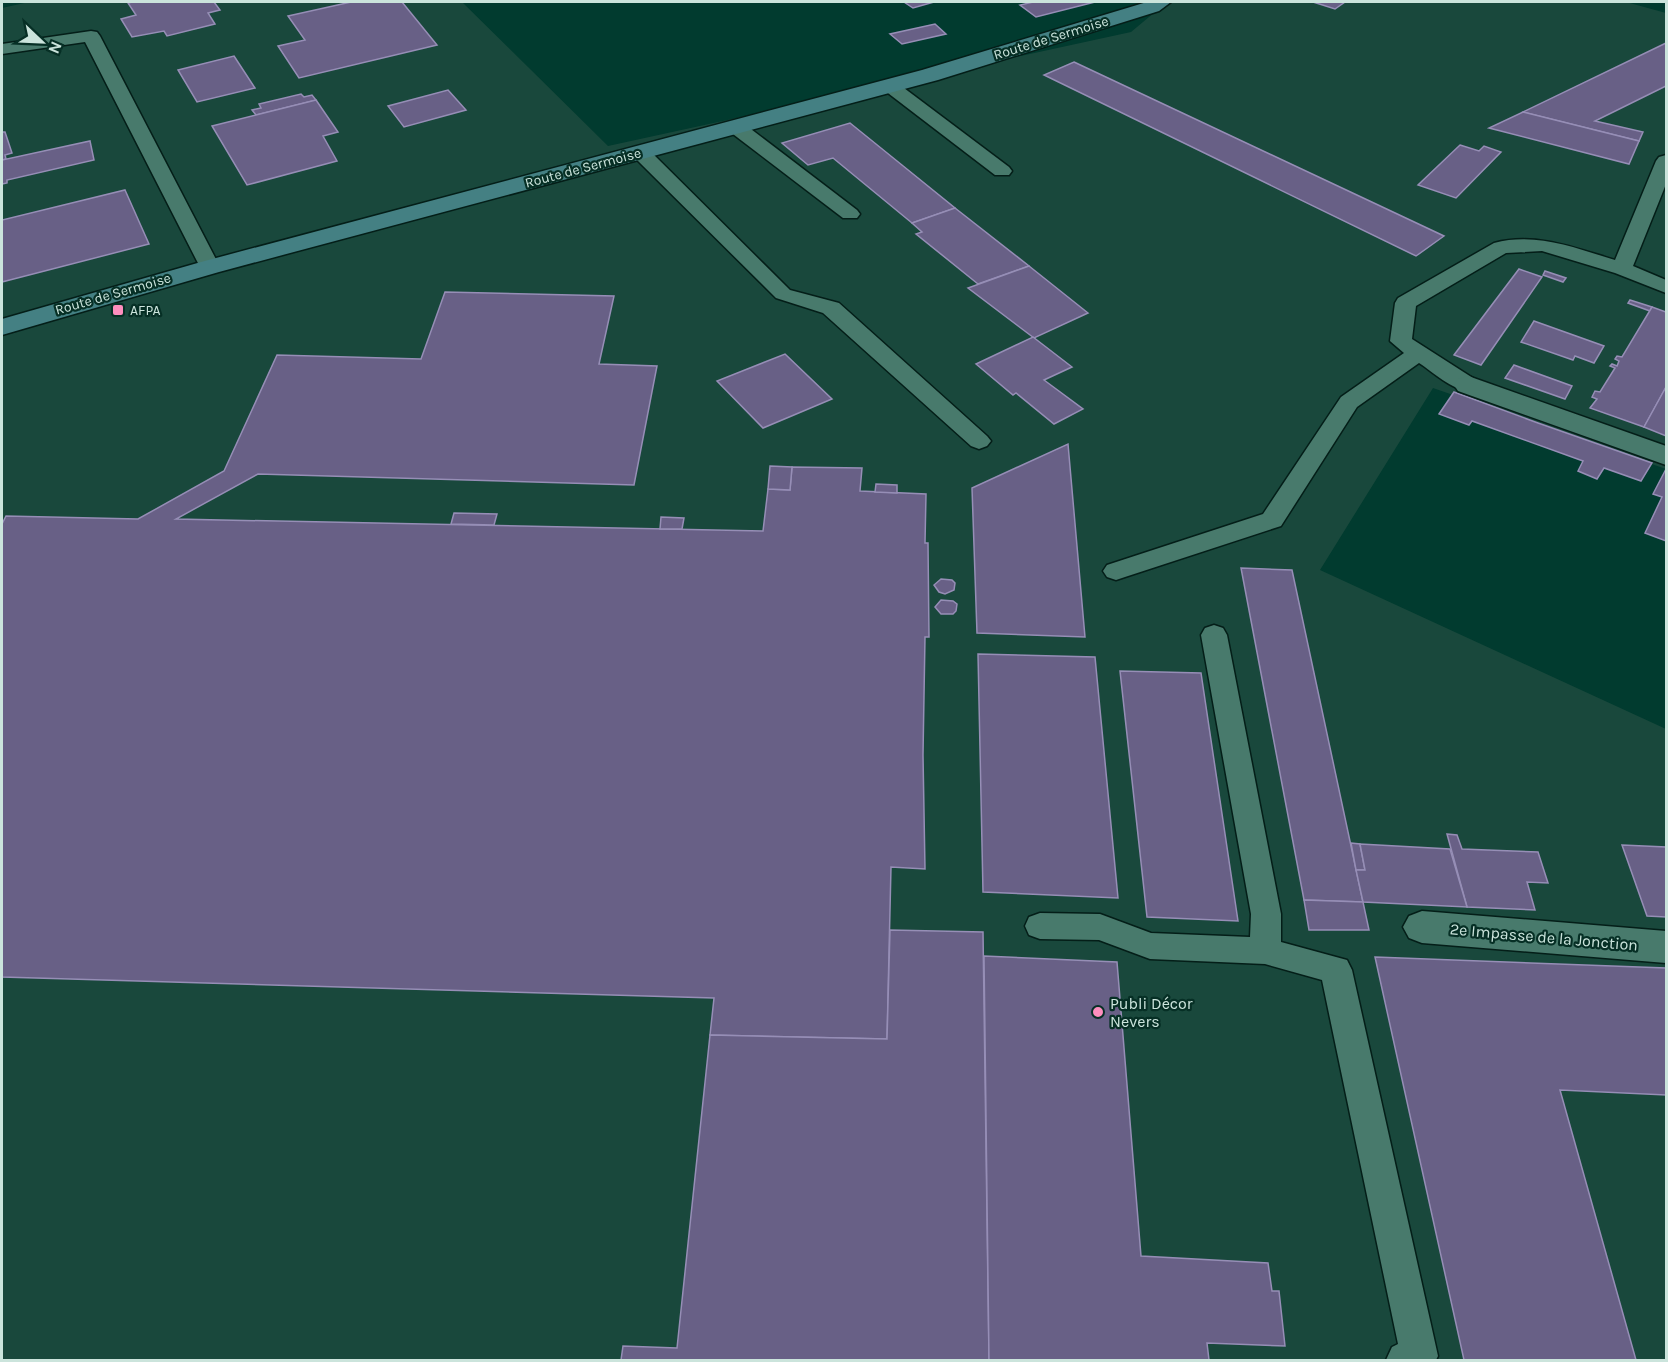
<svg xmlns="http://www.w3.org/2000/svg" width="1668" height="1362" font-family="Karla,sans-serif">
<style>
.built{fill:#19483c}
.building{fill:#686086;stroke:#968eb6;stroke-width:1.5}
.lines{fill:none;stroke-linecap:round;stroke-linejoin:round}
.service-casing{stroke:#041e18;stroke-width:3}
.minor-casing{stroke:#041e18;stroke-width:3}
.secondary-casing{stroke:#041e18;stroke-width:3}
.service{fill:#487a6c;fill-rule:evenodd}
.minor{fill:#487a6c;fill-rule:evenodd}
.secondary{fill:#448083;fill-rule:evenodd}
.poi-dot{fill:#fd8ebe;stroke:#062f25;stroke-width:2}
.labels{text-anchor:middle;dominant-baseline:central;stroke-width:4.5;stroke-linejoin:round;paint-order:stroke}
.far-street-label{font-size:14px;fill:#cbe4dc;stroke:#062f25}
.far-poi-label{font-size:14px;fill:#cbe4dc;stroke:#062f25;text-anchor:start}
.street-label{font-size:16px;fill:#cbe4dc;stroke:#062f25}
.poi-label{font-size:16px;fill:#cbe4dc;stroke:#062f25;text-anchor:start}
</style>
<rect width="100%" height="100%" fill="#013b2f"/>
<!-- built -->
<polygon class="built" points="29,2 462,2 608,146 1131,32 1167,2 1626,2 1666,13 1666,469 1433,388 1320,570 1666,729 1666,1360 2,1360 2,8"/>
<!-- building -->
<g class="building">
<polygon points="132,2 214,2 220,10 208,13 215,24 167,36 164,31 132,37 121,19 136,15 128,3"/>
<polygon points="351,2 402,2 437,45 299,78 278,46 305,40 288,16"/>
<polygon points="904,2 934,2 913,8"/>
<polygon points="1033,2 1095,2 1036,17 1020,5"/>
<polygon points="1313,2 1345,2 1335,9"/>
<polygon points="935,24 946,34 902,44 890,34"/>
<polygon points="1666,43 1666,86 1595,121 1643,132 1639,141 1523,112"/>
<polygon points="234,56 255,88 197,102 178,70"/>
<polygon points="1074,62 1444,236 1416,256 1044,75"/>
<polygon points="448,90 466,110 404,127 388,106"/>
<polygon points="301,94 304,97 312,95 316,100 256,115 252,110 261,108 259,104"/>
<polygon points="316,100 338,132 323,136 337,161 247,185 212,126"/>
<polygon points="1523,112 1639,141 1629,164 1489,128"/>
<polygon points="850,123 897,161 955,208 912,223 833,158 808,165 782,143"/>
<polygon points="2,132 5,132 12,153 5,155 6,159 2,160"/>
<polygon points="90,141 94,160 7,180 7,183 2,184 2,160"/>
<polygon points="1460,145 1479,151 1484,146 1501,152 1456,198 1418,185"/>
<polygon points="125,190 149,244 2,282 2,220"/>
<polygon points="955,208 1029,266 978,284 916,234 922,232 912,223"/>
<polygon points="1029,266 1088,313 1034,338 968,288"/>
<polygon points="1519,269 1542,277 1481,365 1454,355"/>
<polygon points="1545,271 1566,278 1563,282 1543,275"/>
<polygon points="445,292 614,296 599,364 657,366 634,485 258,474 176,519 763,531 768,489 790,490 792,467 862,468 860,491 926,494 925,543 928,543 929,637 925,637 923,755 925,869 891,867 887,1039 710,1035 714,998 2,977 2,524 6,516 138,519 224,471 277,355 421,359"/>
<polygon points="1630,300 1652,307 1650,311 1628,303"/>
<polygon points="1652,307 1666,312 1666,387 1644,427 1590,408 1597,399 1592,397 1595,391 1600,392 1615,368 1610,366 1612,364 1617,366 1619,361 1615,359 1617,356 1622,357"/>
<polygon points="1534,321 1604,346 1594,363 1575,356 1573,360 1521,342"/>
<polygon points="1033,337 1072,367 1044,380 1083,409 1054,424 1016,393 1013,395 976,364"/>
<polygon points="785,354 832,399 763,428 717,381"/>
<polygon points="1514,365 1572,386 1565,399 1505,378"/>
<polygon points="1666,387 1666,436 1644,427"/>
<polygon points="1454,392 1538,423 1652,463 1641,481 1604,468 1597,479 1578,471 1583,461 1472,421 1469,425 1439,414"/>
<polygon points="1068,444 1085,637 977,633 972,488"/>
<polygon points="770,466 792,467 790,490 768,489"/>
<polygon points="1666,469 1666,541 1645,533 1662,497 1653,494"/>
<polygon points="876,484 897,485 897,493 875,492"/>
<polygon points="454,513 497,514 494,525 451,524"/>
<polygon points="661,517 684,518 682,529 660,529"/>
<polygon points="1241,568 1292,570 1363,902 1304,900"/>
<polygon points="941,579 952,580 955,583 954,590 945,594 939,592 934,585"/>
<polygon points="941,600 953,601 957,604 956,611 953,614 941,614 935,607"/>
<polygon points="978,654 1095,657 1118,898 983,892"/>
<polygon points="1120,671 1201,673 1238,921 1147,917"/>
<polygon points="1447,834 1457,835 1462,849 1538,852 1548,883 1527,882 1535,910 1467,907"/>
<polygon points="1351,843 1360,844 1365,870 1356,870"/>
<polygon points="1360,844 1450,849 1467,907 1363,902 1356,870 1365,870"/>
<polygon points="1622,845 1666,847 1666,917 1647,916"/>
<polygon points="1304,900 1363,902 1369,930 1309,930"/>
<polygon points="890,930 983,932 989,1360 621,1360 623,1346 677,1348 710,1035 887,1039"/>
<polygon points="984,956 1117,962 1141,1256 1268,1263 1272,1291 1279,1291 1285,1346 1207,1343 1209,1360 989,1360"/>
<polygon points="1375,957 1666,968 1666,1095 1560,1090 1636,1360 1464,1360"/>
</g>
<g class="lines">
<defs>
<g id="service">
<polygon points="91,31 97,32 100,36 220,267 217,271 210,273 203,271 200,267 85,42 2,54 2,44"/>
<polygon points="890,81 896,82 1009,167 1012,171 1009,175 995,175 884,90 881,86 884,82"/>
<polygon points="736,121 743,123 857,210 860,214 857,218 843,218 729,131 727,127 729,123"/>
<polygon points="641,147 648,149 790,290 839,303 987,436 991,441 987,446 979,449 971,446 823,313 776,298 634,157 632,153 634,149"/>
<path d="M1666,155v29l-33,82 33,14v13l-51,-20 -73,-22 -36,2 -90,53 -4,33 64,41 3,5 -3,5c-20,5 -41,-17 -57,-27l-62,44 -76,119 -156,51 -9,3 -9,-3 -4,-6 4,-6 156,-51 78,-117 63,-44 -14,-12 5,-38 3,-5 96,-55c42,-11 81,5 121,17l41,-99 3,-4z"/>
<polygon points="1214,625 1223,628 1227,635 1281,914 1281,942 1347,960 1352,970 1438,1356 1436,1360 1386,1360 1392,1347 1398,1344 1322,980 1265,964 1150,959 1099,940 1040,939 1029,935 1025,926 1029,917 1040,913 1100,914 1151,933 1250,937 1251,914 1201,635 1205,628"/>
</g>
<g id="minor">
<polygon points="1468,376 1666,446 1666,465 1458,391 1454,385 1458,379"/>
<polygon points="1422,911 1666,931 1666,963 1422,943 1409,938 1403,927 1409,916"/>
</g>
<polygon id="secondary" points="1147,2 1171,2 1159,11 938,80 219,272 2,335 2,319 201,262 922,70"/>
</defs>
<!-- service casing -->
<use href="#service" class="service-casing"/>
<!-- minor casing -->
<use href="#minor" class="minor-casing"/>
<!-- secondary casing -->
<use href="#secondary" class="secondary-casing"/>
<!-- service -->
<use href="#service" class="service"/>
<!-- minor -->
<use href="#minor" class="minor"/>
<!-- secondary -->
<use href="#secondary" class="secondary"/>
</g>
<!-- markers -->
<g class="poi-dot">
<rect x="112" y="304" width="12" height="12" rx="3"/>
<circle cx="1098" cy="1012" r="6"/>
</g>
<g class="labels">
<!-- far-street labels -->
<g class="far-street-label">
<text transform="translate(1051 38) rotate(-17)">Route de Sermoise</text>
<text transform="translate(583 168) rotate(-15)">Route de Sermoise</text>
<text transform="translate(113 294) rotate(-16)">Route de Sermoise</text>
</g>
<!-- far-poi labels -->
<g class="far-poi-label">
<text x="130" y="310">AFPA</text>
</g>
<!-- street labels -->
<g class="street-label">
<text transform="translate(1544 937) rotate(5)">2e Impasse de la Jonction</text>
</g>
<!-- poi labels -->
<g class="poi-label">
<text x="1110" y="1003">Publi Décor<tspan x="1110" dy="18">Nevers</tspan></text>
</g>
</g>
<!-- border -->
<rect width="1668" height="1362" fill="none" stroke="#cbe4dc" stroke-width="6"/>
<!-- north arrow -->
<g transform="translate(42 42) rotate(113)" stroke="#062f25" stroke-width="4.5" paint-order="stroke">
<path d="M0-4.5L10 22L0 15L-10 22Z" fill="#cbe4dc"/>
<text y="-9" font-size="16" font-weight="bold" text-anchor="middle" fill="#cbe4dc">N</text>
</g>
</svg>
